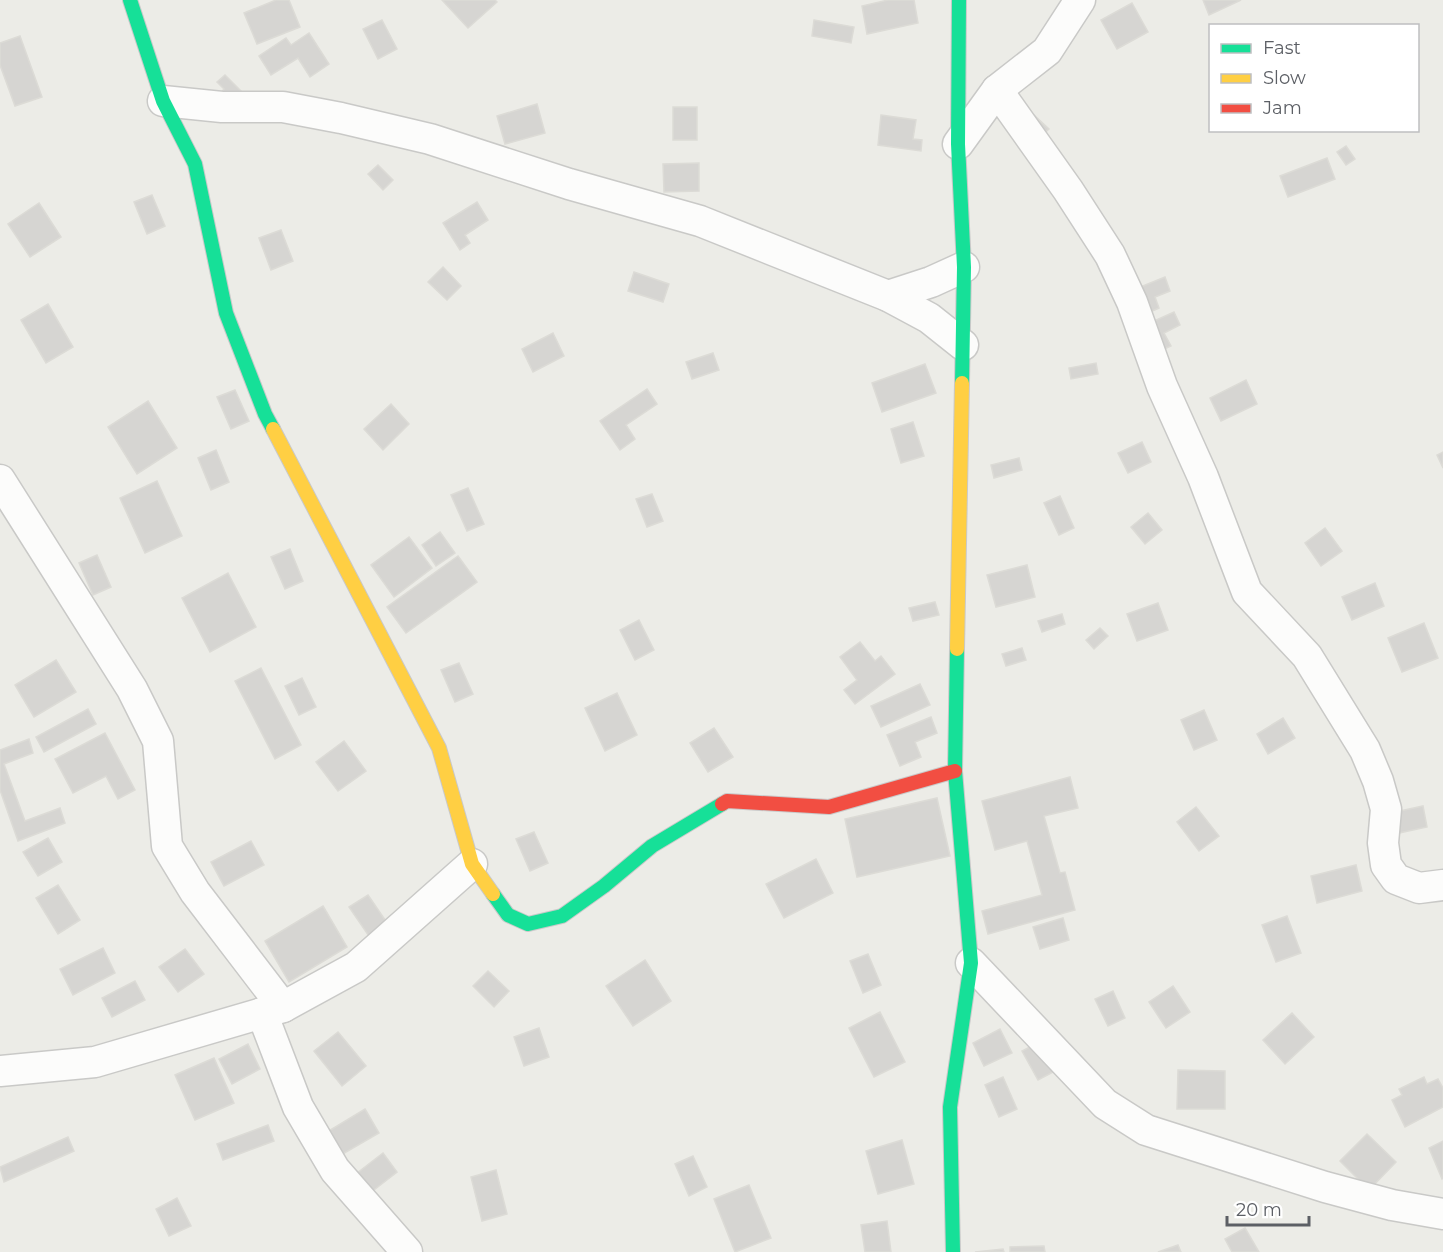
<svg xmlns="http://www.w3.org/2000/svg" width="1443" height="1252" font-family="Montserrat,sans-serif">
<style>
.building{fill:#d6d5d2;stroke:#dcdbd6;stroke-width:1.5}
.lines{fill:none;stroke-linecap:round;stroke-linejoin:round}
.street-casing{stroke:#c9c9c7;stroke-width:33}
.fast-casing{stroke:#c9c9c9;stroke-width:16}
.slow-casing{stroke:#c9c9c9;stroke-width:16}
.jam-casing{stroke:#c9c9c9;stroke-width:16}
.street{stroke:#fcfcfb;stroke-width:30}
.fast{stroke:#16e098;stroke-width:14}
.slow{stroke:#ffcf43;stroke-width:14}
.jam{stroke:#f24e42;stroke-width:14}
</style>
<rect width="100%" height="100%" fill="#ecece7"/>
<!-- building -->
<g class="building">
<polygon points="276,0 289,0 300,27 257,44 244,13"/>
<polygon points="442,0 495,0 497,2 468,28"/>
<polygon points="888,0 914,0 918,23 867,34 862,6"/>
<polygon points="1203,0 1241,0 1209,15"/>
<polygon points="1132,3 1148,32 1117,49 1101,20"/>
<polygon points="382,20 397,49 378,59 363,29"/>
<polygon points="814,20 854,27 851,43 812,36"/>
<polygon points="309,33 329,64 310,77 298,58 271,75 259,56 286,38 291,45"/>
<polygon points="20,36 42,97 15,106 0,65 0,43"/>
<polygon points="225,75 241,91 228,104 219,95 224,89 217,82"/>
<polygon points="537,104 545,133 505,144 497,116"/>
<rect x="673" y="107" width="24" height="33"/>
<polygon points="881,115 916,120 913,139 922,140 921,151 878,145"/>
<polygon points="1034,115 1049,129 1039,138 1025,124"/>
<polygon points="1346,146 1355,159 1346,165 1337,152"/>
<polygon points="1327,158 1335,179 1288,197 1280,176"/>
<polygon points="699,163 699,191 664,192 663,164"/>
<polygon points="378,165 393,180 383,190 368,174"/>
<polygon points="152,195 165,226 147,234 134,202"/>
<polygon points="477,202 488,220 465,235 470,243 460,250 443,223"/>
<polygon points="39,203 61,237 30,257 8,224"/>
<polygon points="281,230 293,261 271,270 259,238"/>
<polygon points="443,267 461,286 447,300 428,282"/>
<polygon points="634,272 669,284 663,302 628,291"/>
<polygon points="1165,277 1170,291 1155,297 1159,308 1148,313 1138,288"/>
<polygon points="48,304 73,347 46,363 21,320"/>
<polygon points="1174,312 1180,325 1164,333 1171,346 1158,352 1145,325"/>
<polygon points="553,333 564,356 533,372 522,349"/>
<polygon points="713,353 719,370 692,379 686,362"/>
<polygon points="1096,363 1098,374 1071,379 1069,368"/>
<polygon points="925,364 936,393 882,412 872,383"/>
<polygon points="1246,380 1257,404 1221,421 1210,398"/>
<polygon points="647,389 657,404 626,425 635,439 620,450 600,421"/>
<polygon points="235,390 249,421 231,429 217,397"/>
<polygon points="148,401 177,448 137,474 108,427"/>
<polygon points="391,404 409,424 383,450 364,429"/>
<polygon points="913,422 924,456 901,463 891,429"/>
<polygon points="1142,442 1151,462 1128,473 1118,453"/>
<polygon points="216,450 229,482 211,490 198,458"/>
<polygon points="1443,452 1443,468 1437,455"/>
<polygon points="1019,458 1022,470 994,478 991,465"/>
<polygon points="157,481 182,536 145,553 120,498"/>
<polygon points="468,488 484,524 467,531 451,495"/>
<polygon points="652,494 663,521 647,527 636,499"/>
<polygon points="1060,496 1074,528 1059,535 1044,503"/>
<polygon points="1148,513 1162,530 1145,544 1131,527"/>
<polygon points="1325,528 1342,551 1321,566 1305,543"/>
<polygon points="440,532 455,553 436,566 422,545"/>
<polygon points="409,537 432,568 394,597 371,565"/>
<polygon points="290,549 303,581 285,589 271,557"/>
<polygon points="97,555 111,587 93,595 79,563"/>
<polygon points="458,556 477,582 406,633 387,607"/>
<polygon points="1027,565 1035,597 996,607 987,575"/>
<polygon points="228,573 256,627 210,652 182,598"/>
<polygon points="1375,583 1384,606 1352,620 1342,597"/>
<polygon points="935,602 939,615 913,621 909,608"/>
<polygon points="1158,603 1168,630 1137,641 1127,614"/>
<polygon points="1062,614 1065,624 1042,632 1038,621"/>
<polygon points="639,620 654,650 635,660 620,630"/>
<polygon points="1424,623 1438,658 1402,672 1388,638"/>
<polygon points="1100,628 1108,636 1094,649 1086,640"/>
<polygon points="860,642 875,661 881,656 895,674 855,704 844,690 857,680 840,657"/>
<polygon points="1022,648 1026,660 1006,666 1002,654"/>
<polygon points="56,660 76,692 34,717 15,685"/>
<polygon points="459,663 473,694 455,702 441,670"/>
<polygon points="261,668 301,745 275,759 235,681"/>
<polygon points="302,678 316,707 299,715 285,686"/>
<polygon points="920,684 930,705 881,727 871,706"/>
<polygon points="617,693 637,735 605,751 585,708"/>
<polygon points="88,709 96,724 44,752 36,737"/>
<polygon points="1204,710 1217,740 1194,750 1181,720"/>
<polygon points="931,717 937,733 915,742 921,757 900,766 887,735"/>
<polygon points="1283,718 1295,738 1268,754 1257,734"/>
<polygon points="714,728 733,757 708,772 690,743"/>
<polygon points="105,733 135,790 118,799 106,776 73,793 55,759"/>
<polygon points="29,739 33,753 4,764 25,821 60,808 65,823 18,841 0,790 0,750"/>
<polygon points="344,741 366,771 338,791 316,762"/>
<polygon points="1070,777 1078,808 1044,816 1060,873 1065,872 1075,910 988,934 982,911 1042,895 1027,841 995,850 982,801"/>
<polygon points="937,798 950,856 857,877 845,819"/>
<polygon points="1423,806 1427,827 1399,833 1395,812"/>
<polygon points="1196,807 1219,836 1199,851 1177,822"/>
<polygon points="534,832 548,863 530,871 516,839"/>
<polygon points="48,838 62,862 38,876 23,852"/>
<polygon points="251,841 264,865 224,886 211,862"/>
<polygon points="816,859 833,893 784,918 766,884"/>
<polygon points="1356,865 1362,891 1317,903 1311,876"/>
<polygon points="58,885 80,920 58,934 36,898"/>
<polygon points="368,895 392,930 373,942 349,907"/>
<polygon points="323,906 347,947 289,982 265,941"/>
<polygon points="1287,916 1301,953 1276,962 1262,925"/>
<polygon points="1063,918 1069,940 1040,949 1033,927"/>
<polygon points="103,948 115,973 73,995 60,969"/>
<polygon points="185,949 204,974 178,992 159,967"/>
<polygon points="868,954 881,985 863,993 850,961"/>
<polygon points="645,960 671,1001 633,1026 606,986"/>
<polygon points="488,971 509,991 494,1007 473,986"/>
<polygon points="135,981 145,1000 112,1017 102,998"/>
<polygon points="1173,986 1190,1012 1166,1028 1149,1002"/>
<polygon points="1113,991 1125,1018 1108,1026 1095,999"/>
<polygon points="880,1012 905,1062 874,1077 849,1028"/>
<polygon points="1292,1013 1314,1037 1285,1064 1263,1040"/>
<polygon points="539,1028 549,1057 524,1066 514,1037"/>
<polygon points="1000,1029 1012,1053 984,1066 973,1043"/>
<polygon points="338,1032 366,1066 342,1086 314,1051"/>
<polygon points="1041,1041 1057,1070 1038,1080 1022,1051"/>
<polygon points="248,1044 260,1069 232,1084 219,1059"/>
<polygon points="214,1058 234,1103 195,1120 175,1075"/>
<polygon points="1178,1070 1225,1071 1225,1109 1177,1109"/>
<polygon points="1003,1077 1017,1109 999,1117 985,1085"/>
<polygon points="1424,1077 1427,1084 1438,1079 1443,1088 1443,1107 1405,1127 1392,1100 1402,1095 1399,1089"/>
<polygon points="365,1109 379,1133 341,1155 327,1132"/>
<polygon points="268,1125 274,1141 223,1160 217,1144"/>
<polygon points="1367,1134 1396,1162 1369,1190 1340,1161"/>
<polygon points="68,1137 74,1151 4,1182 0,1167"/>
<polygon points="902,1140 914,1184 878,1194 866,1151"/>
<polygon points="1443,1141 1443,1178 1442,1179 1429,1148"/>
<polygon points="383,1153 397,1172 370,1193 356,1174"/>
<polygon points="693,1156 707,1187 689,1196 675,1164"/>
<polygon points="496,1170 507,1214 482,1221 471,1177"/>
<polygon points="749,1185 771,1238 735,1252 714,1199"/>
<polygon points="177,1198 191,1226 169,1236 156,1209"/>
<polygon points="887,1221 891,1252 865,1252 861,1225"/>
<polygon points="1245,1228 1259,1252 1232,1252 1225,1239"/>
<polygon points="1178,1245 1181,1252 1158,1252"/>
<polygon points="1044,1246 1045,1252 1010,1252 1010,1247"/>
<polygon points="1003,1249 1004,1252 975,1252"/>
</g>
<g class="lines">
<defs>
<g id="street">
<polyline points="997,90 1068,190 1110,255 1132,302 1162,386 1203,477 1247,592 1307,656 1365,750 1378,781 1386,809 1383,843 1386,865 1396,879 1419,888 1443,885"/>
<polyline points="163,101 222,107 283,107 341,118 430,139 569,184 700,221 888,296 929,318 963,345"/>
<polyline points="958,144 997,90 1047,51 1080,0"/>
<polyline points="888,296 931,282 964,267"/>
<polyline points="0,480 132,689 158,741 167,846 195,892 283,1007"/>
<polyline points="971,963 1105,1104 1146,1130 1325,1187 1392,1205 1443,1214"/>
<polyline points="262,1013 298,1107 335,1170 407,1252"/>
<polyline points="0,1071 95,1062 283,1007 356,967 472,864"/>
</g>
<g id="fast">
<polyline points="130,0 163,101 195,164 226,313 265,414 273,429"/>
<polyline points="959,0 958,144 964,267 962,383"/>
<polyline points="493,894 508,915 528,924 562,916 604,886 652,846 722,804"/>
<polyline points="953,1252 950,1107 971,963 955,771 957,649"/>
</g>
<g id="slow">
<polyline points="273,429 439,748 472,864 493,894"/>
<polyline points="957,649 962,383"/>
</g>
<polyline id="jam" points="722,804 727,801 829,807 955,771"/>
</defs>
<!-- street casing -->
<use href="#street" class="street-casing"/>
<!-- fast casing -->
<use href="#fast" class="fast-casing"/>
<!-- slow casing -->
<use href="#slow" class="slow-casing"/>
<!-- jam casing -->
<use href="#jam" class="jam-casing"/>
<!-- street -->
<use href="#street" class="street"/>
<!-- fast -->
<use href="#fast" class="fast"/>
<!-- slow -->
<use href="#slow" class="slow"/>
<!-- jam -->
<use href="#jam" class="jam"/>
</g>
<!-- legend -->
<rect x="1209" y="24" width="210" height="108" fill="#ffffff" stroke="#bebfc1" stroke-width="1.5"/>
<rect x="1221" y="44" width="30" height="9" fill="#16e098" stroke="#bebfc1" stroke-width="1.5"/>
<text x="1263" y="54" font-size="18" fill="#5c5f65">Fast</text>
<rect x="1221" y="74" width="30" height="9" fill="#ffcf43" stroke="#bebfc1" stroke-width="1.5"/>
<text x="1263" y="84" font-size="18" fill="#5c5f65">Slow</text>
<rect x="1221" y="104" width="30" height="9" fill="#f24e42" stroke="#bebfc1" stroke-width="1.5"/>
<text x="1263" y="114" font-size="18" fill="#5c5f65">Jam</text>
<!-- scale -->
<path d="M1227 1216v9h82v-9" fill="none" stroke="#5c5f65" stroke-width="3"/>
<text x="1236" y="1216" font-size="18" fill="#5c5f65" stroke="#ffffff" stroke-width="4.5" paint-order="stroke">20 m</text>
</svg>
